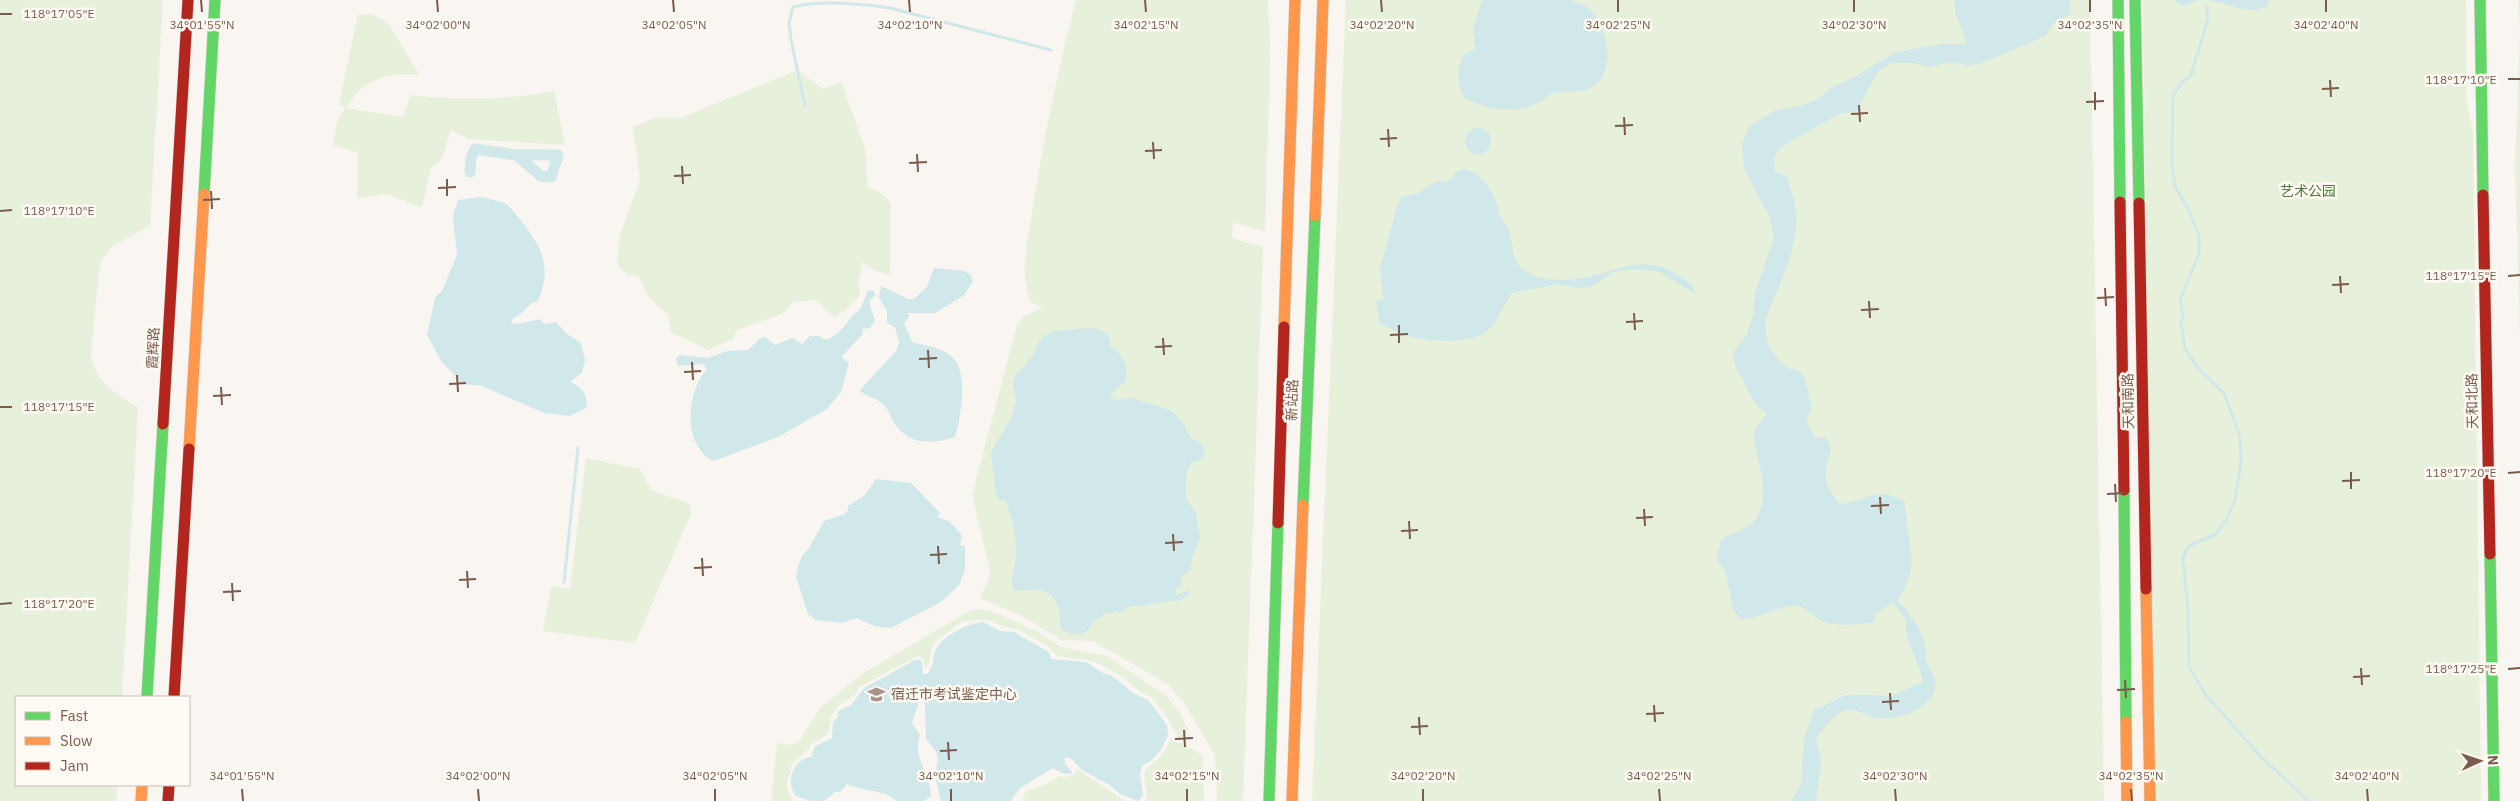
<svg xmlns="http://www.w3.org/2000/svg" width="2520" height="801" font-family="'IBM Plex Sans','Noto Sans SC',sans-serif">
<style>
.green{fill:#e7f0db}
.water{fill:#d0e8ea}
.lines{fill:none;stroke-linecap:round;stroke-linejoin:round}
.stream{stroke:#d0e8ea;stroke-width:3}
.canal{stroke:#d0e8ea;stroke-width:11}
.fast-casing{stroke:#d9d2cb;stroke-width:12}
.slow-casing{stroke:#d9d2cb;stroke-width:12}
.jam-casing{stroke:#d9d2cb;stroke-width:12}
.fast{stroke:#63d668;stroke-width:11}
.slow{stroke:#ff974d;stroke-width:11}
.jam{stroke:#b3261e;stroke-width:11}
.ticks{fill:none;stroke:#7a5c4d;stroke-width:2}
.labels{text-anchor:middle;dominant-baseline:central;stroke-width:5;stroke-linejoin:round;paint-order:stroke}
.park-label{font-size:14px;fill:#537a41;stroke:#fffaf3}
.street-label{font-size:14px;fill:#7a5c4d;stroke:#fffaf3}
.poi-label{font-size:14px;fill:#7a5c4d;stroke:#fffaf3;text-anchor:start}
.ticks-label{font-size:12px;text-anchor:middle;fill:#7a5c4d;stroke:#fffaf3;stroke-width:5;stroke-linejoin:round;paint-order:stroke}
</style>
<rect width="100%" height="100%" fill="#f9f5f0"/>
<!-- green -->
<g class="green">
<path d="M0,0h163l-13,225 -40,23 -10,15 -9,91c3,28 25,40 47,53l-16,290h-106v88h101l-1,16h-116z"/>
<path d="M1076,0h192l2,57 -5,175 -32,-10 -1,16 31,9 -20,554h-26l-2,-46 -31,-52 -17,-19 -74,-43 -31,-1 -40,-24 -42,-18 8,-16 2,-12 -18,-75 45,-170 8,-9 18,-9c-6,-2 -12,-3 -14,-10 -9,-26 -1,-58 3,-84 11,-71 26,-143 44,-213z"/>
<polygon points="1346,0 2090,0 2104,801 1312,801"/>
<polygon points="2143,0 2466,0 2467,101 2473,135 2481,801 2153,801"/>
<polygon points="2518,0 2520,0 2520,338 2515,168 2520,30"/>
<path d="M372,14l16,9 31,51c-35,1 -54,2 -73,34l57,9 8,-22c47,6 96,5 143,-4l11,54 -97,-6 -17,-9 -9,28 -11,10 -9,40 -34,-14 -31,4 1,-45 -25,-8 4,-23 8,-14 -6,-4 19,-89z"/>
<polygon points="797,70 823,89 841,82 865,148 868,187 883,194 891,204 890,275 876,271 862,262 859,280 860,295 844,311 834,317 815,300 793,302 784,313 737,330 733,339 708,350 670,332 668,315 649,298 639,277 627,275 617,264 620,235 640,180 633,127 655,118 681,118"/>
<polygon points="586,458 640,469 651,490 690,504 691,514 635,643 543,631 551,586 570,589"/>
<polygon points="979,609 997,613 1038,632 1061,647 1107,656 1168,697 1181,715 1188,730 1183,739 1178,737 1170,722 1152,697 1142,693 1120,675 1093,661 1058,656 1047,646 1019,630 1001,626 985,619 962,622 936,641 931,650 929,665 925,668 923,658 918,656 859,687 856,694 838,706 831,716 829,732 825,736 811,744 809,749 792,764 787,784 789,795 794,801 771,801 777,743 792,745 799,741 820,708 863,673 970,611"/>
<polygon points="1171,739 1196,751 1203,757 1204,801 1145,801 1147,795 1144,775 1146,769 1163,754"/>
<polygon points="1075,768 1126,801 1022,801 1025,792 1045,785 1060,776 1063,778 1076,774"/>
</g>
<!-- water -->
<g class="water">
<path d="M1482,0h90c4,3 10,3 14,6 22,15 32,67 6,81 -13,8 -25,2 -38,6 -5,1 -8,6 -12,8 -27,14 -52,9 -78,-3 -7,-15 -7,-26 -2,-42l13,-7 -2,-20z"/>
<path d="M1955,0h115l1,14 -18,10 -8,12 -60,26 -16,4 -17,-4 -23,5 -16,-4h-23l-13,10 -20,38 -18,3 -58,33 -7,10 1,14 12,6c5,18 12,34 9,52 -2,16 -7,34 -13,49 -12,28 -30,54 -5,81 6,7 10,10 19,11l8,8 7,30 -6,12 9,18 10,-1c10,15 4,15 1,30 -3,14 5,27 14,37 25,-3 38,-18 64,-3 2,9 2,18 4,28 4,26 8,48 -11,71 13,13 23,26 28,45 1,5 0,10 1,15 3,11 12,17 9,29 -5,21 -40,32 -59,29 -8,-2 -21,-10 -29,-8 -12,2 -23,19 -31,28l5,24 -5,39h-25l10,-17 3,-45 10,-29 32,-15 44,1 33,-14c-4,-22 -19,-38 -17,-63l-13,-16 -19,11 1,8c-17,2 -39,6 -55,-2 -7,-4 -15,-13 -23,-14 -15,-2 -36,13 -56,13l-7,-7 -9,-41 -9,-13 6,-19c8,-5 18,-7 25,-12 30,-21 9,-66 6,-94l14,-20c-14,-8 -16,-17 -23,-31 -7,-13 -9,-12 -11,-29l14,-19 6,-19 2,-22 19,-56 -5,-21 -25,-47 -2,-24 7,-19 25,-15 29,-6 15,-6 16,-13 17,-7 45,-27 45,-8h25c-2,-16 -14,-29 -11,-44z"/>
<path d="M2174,0h94v6c-23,11 -43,-6 -67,-6 -6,1 -13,4 -20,6z"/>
<circle cx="1478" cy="141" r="13"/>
<path d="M1464,169c24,7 30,26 37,48 2,4 6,8 8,13 5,14 1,31 16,41 16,12 49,10 67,5 25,-6 39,-16 67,-10 12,3 24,13 34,19l2,9 -35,-22 -28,-3 -19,3 -22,15 -14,1 -17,-4 -48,9c-8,11 -14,29 -25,38 -17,14 -55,10 -75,6 -11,-2 -22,-9 -32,-13l-4,-23 7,-2 -3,-30 18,-66 4,-6 18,-5 16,-10h10l7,-5 4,-6z"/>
<path d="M481,197c7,2 16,3 23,6 7,3 13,14 18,19 21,27 30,46 16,79 -11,2 -14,14 -25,17l-2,5 7,1 22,-5 4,5 12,-2 11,12 14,9 4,17 -3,13 -12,9c12,5 19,13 16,26l-17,8 -25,-3 -62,-27 -19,-2 -22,-23 -14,-26 8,-37 8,-9 14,-34 -4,-39 5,-16z"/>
<path d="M934,268l31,3 6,4 2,7 -10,14 -28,17h-27l1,4 -5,6 8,19c13,4 30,5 40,15 17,14 9,62 3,80 -25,8 -47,8 -62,-16 -3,-5 -5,-13 -10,-17 -8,-7 -17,-6 -23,-14l37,-40 2,-8 -4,-15 -8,-4v-12l-8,-13 2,-12 27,13h6l13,-12z"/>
<path d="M868,290l6,1 1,5 -5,4c-1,9 3,11 5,20l-5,8 -8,1 1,5 -22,23 8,6 -8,29 -14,17 -49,28 -64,24c-32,-14 -28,-70 -7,-92l-4,-5 -25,2 -2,-8 4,-3 28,3 19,-7 21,-1 12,-12 5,-1 10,8 17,-7 10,6 8,-8h9l7,4c20,-8 20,-22 34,-30z"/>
<path d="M1089,328c11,1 23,5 21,18 15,10 17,18 16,35l-16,13 1,4 6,2 14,-2 40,12 11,11 9,17 9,4 5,7 -1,8 -5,4 -8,2 -5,10v26l10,13 4,26 -8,21 -1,10 -11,9 2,7 -5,2 -2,8 15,-5 -2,5 -7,5 -53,7 -7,6 -3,-2 -14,3c-3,5 -6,3 -9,6 -3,3 -5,8 -7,10 -7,7 -19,4 -27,0 -2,-7 0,-13 -2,-20 -8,-26 -24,-20 -45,-19 -5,-13 1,-22 2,-35 1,-17 -4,-40 -11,-56l-7,-1 -2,-3 -5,-44 21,-36 4,-15 -3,-18 2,-7 18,-20 5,-14 8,-7 8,-4z"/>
<polygon points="876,479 911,483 940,513 938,517 950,522 962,535 960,545 965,546 965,570 959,585 941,602 891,628 874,626 857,618 841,623 815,620 808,614 796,577 798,566 802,556 809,548 824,521 845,514 848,510 848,506 865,495"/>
<path d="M983,622l17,9 14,1 35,20 2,7 35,3 17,11 9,3 21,17 15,7 19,25 1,10 -6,13 -11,13 -9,5 -2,8 3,22 -5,5 -18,-7 -10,-9 -27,-14 -11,-12 -7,-2v7l8,9 -8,1 -12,-6 -33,20 -9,13h-70l-6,-25 3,-18 -2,-7 -10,-12 -1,-34 -3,-13 -4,2v11l-6,18 8,12c-8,21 10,39 11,61l-7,5h-27c-13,-12 -34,-9 -50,-17l-7,8h-5l-11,9h-14l-14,-5c-12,-14 -2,-38 16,-39l2,-10 18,-9 1,-16 5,-5v-6l13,-6 13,-17 51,-28 4,-1 3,3 1,12h4c9,-8 4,-19 11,-28 10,-13 29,-22 45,-24z"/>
</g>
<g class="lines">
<!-- stream -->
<g class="stream">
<polyline points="2207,6 2208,19 2191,75 2183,81 2173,95 2172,163 2175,187 2187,206 2199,236 2199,254 2180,300 2183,316 2181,323 2185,348 2197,367 2224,393 2240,436 2241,462 2235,500 2227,519 2215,535 2192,544 2186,550 2183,559 2188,610 2189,667 2206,695 2261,757 2309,801"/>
<path d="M805,106l-14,-66 -2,-17 4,-16c27,-7 69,-3 97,1l161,42"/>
<polyline points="564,582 578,448"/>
</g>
<!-- canal -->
<polyline class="canal" points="470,172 471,158 475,149 516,155 558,155 551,177 541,176 516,155"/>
<defs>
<g id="fast">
<polyline points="2118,0 2120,202"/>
<polyline points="2135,0 2139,203"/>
<polyline points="2480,0 2483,195"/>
<polyline points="204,194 215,0"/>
<polyline points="2124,490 2126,722"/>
<polyline points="1303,505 1315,216"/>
<polyline points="2490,554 2494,801"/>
<polyline points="147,697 163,424"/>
<polyline points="1269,801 1278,523"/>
</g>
<g id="slow">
<polyline points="1315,216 1323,0"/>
<polyline points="1284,327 1295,0"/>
<polyline points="189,449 204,194"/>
<polyline points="2146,589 2150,801"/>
<polyline points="2126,722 2127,801"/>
<polyline points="141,801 142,785"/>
<polyline points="1292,801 1303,505"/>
</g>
<g id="jam">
<polyline points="2483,195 2490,554"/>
<polyline points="2120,202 2124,490"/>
<polyline points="2139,203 2146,589"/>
<polyline points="163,424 188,0"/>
<polyline points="1278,523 1284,327"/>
<polyline points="174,697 189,449"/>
<polyline points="168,801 169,785"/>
</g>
</defs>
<!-- fast casing -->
<use href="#fast" class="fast-casing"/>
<!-- slow casing -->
<use href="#slow" class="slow-casing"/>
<!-- jam casing -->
<use href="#jam" class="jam-casing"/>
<!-- fast -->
<use href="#fast" class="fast"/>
<!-- slow -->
<use href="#slow" class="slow"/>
<!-- jam -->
<use href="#jam" class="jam"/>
</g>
<!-- ticks -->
<path class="ticks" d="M201,0l1,12M437,0l1,12M673,0l1,12M909,0l1,12M1145,0l1,12M1381,0l1,12M1618,0v12M1854,0v12M2090,0v12M2326,0v12M0,14h12M2508,79h12M2330,80l1,17M2322,89l17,-1M2095,92v18M2086,102l18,-1M1859,105l1,17M1851,114l17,-1M1624,117l1,18M1615,126l18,-1M1388,129l1,18M1380,139l17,-1M1153,142l1,17M1145,151l17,-1M917,154l1,18M909,163l18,-1M682,166l1,18M674,176l17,-1M447,179v17M438,188l18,-1M211,191l1,18M203,200l17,-1M0,211l12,-1M2340,276l1,17M2508,276l12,-1M2332,285l17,-1M2105,288l1,18M2097,298l17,-1M1869,301l1,17M1861,310l18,-1M1634,313l1,17M1626,322l17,-1M1399,325v18M1390,335l18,-1M1163,338l1,17M1155,347l17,-1M928,350l1,18M919,359l18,-1M692,362l1,18M684,372l17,-1M457,375l1,17M449,384l17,-1M221,387l1,18M213,396l18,-1M0,407h12M2351,472v17M2508,473l12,-1M2342,481l18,-1M2115,484l1,18M2107,494l17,-1M1880,497l1,17M1871,506l18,-1M1644,509l1,17M1636,518l17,-1M1409,521l1,18M1401,531l17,-1M1173,534l1,17M1165,543l18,-1M938,546l1,18M930,555l17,-1M702,558l1,18M694,568l18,-1M467,571l1,17M459,580l17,-1M232,583l1,18M223,592l18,-1M0,604l12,-1M2361,668l1,17M2508,669l12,-1M2353,677l17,-1M2125,680l1,18M2117,690l18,-1M1890,693l1,17M1882,702l17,-1M1654,705l1,17M1646,714l18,-1M1419,717l1,18M1411,727l17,-1M1184,730l1,17M1175,739l18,-1M948,742l1,18M940,751l17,-1M242,789l1,12M478,789l1,12M715,789v12M951,789v12M1187,789v12M1423,789v12M1659,789l1,12M1895,789l1,12M2131,789l1,12M2367,789l1,12"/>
<!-- icons -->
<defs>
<symbol id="university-bare" viewBox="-9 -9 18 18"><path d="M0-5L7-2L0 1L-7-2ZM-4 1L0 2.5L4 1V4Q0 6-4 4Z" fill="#a69286" stroke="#fffaf3" stroke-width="2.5" paint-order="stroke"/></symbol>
</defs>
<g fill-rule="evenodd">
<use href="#university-bare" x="864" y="682" width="25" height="25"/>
</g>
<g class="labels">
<!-- park labels -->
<g class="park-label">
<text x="2308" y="191">艺术公园</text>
</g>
<!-- street labels -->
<g class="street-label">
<text transform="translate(153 348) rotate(-87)">霞辉路</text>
<text transform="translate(1292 400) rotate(-88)">新站路</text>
<text transform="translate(2128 401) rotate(-91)">天和南路</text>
<text transform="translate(2472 401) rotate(-91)">天和北路</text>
</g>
<!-- poi labels -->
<g class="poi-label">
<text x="891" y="694">宿迁市考试鉴定中心</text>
</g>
</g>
<g class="ticks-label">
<text x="59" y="18">118°17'05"E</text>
<text x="202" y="29">34°01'55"N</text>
<text x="438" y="29">34°02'00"N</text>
<text x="674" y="29">34°02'05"N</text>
<text x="910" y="29">34°02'10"N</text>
<text x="1146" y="29">34°02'15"N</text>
<text x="1382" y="29">34°02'20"N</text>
<text x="1618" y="29">34°02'25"N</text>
<text x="1854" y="29">34°02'30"N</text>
<text x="2090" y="29">34°02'35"N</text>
<text x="2326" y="29">34°02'40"N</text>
<text x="2461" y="84">118°17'10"E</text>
<text x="59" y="215">118°17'10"E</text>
<text x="2461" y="280">118°17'15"E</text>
<text x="59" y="411">118°17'15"E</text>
<text x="2461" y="477">118°17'20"E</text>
<text x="59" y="608">118°17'20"E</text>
<text x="2461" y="673">118°17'25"E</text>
<text x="242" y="780">34°01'55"N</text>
<text x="478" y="780">34°02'00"N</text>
<text x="715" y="780">34°02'05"N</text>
<text x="951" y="780">34°02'10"N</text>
<text x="1187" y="780">34°02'15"N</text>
<text x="1423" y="780">34°02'20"N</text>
<text x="1659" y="780">34°02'25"N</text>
<text x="1895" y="780">34°02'30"N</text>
<text x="2131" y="780">34°02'35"N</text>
<text x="2367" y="780">34°02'40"N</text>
</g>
<!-- legend -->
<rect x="15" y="696" width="175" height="90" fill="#fffaf3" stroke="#cabbb1"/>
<rect x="25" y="712" width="25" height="8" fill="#63d668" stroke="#cabbb1"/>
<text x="60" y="721" font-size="15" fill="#7a5c4d">Fast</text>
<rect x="25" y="737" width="25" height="8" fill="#ff974d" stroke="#cabbb1"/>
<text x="60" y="746" font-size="15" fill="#7a5c4d">Slow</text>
<rect x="25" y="762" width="25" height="8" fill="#b3261e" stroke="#cabbb1"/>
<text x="60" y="771" font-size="15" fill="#7a5c4d">Jam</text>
<!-- north arrow -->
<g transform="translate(2480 761) rotate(87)" stroke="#fffaf3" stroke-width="4" paint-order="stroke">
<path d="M0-4L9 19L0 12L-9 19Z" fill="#7a5c4d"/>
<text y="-8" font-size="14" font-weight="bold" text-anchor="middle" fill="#7a5c4d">N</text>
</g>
</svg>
